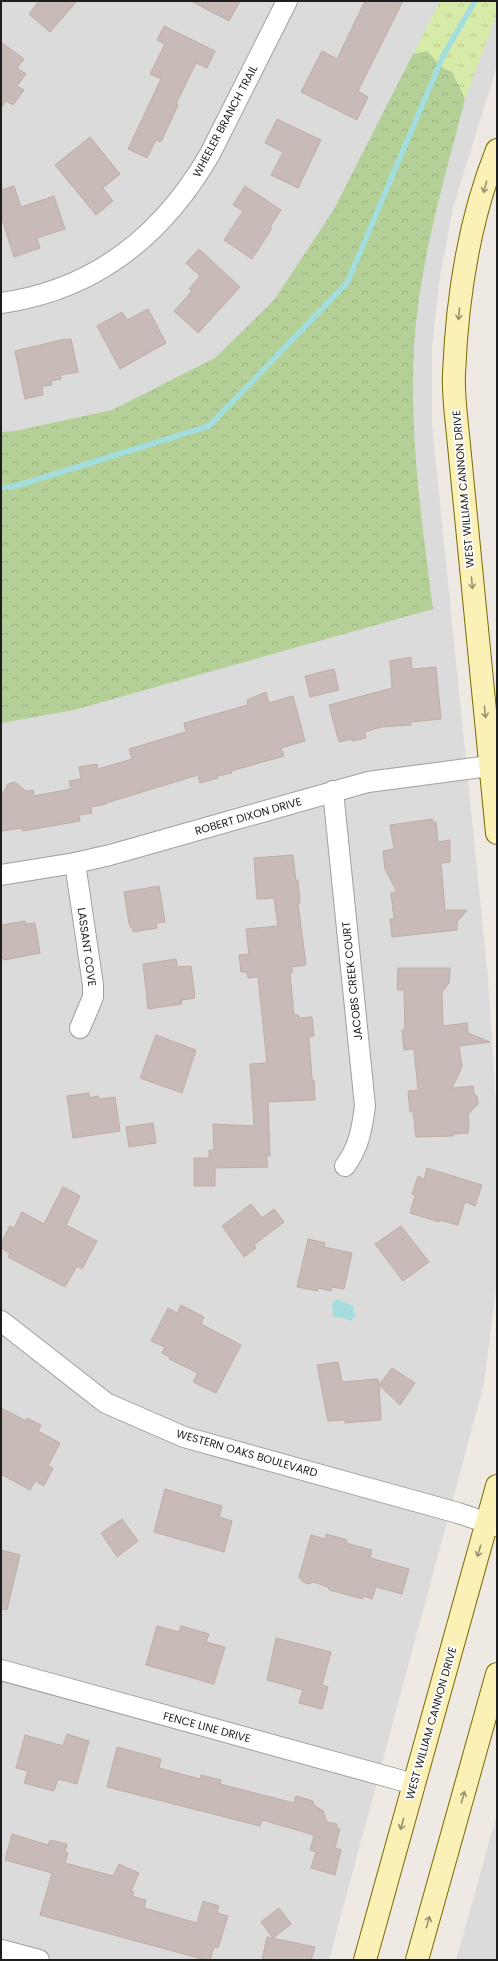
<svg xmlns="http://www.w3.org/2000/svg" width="498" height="1961" font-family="Poppins,sans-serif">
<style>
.residential{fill:#dcdbdb}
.grass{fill:url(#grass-tufts)}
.forest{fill:url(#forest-crowns)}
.water{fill:#a3ddde}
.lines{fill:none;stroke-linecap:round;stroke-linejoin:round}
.stream{stroke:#a3ddde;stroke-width:5.5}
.building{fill:#c7bab7;stroke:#c1aca5}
.minor-casing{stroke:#9f9f9f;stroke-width:22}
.secondary-casing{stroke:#786b02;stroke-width:24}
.minor{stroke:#fff;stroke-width:20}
.secondary{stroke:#fbf0b6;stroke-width:22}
.oneway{stroke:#989272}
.labels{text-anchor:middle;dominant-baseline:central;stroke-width:3.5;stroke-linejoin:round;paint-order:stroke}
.street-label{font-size:11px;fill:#1e1e1e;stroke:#fff}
</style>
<defs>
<pattern id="grass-tufts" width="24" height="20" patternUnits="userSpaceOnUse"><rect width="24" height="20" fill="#d7eba8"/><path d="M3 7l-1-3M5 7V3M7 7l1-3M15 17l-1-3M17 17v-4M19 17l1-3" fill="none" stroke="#b8c990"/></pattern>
<pattern id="forest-crowns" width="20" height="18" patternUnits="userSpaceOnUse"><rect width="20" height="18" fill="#b4d097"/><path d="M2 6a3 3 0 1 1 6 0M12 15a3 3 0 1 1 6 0" fill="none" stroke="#9ab282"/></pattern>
</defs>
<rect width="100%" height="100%" fill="#efe9e3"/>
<!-- residential -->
<g class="residential">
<polygon points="1,1 497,1 497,66 453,208 440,277 432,347 432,424 488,978 497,1120 497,1279 484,1384 329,1960 1,1960"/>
<polygon points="497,1814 497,1960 456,1960"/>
</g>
<!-- grass -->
<polygon class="grass" points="440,1 497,1 497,13 465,99 452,72 443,68 427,51 413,54"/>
<!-- forest -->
<path class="forest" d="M427,51l16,17 9,4 13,27c-21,82 -46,164 -51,248 -5,88 8,176 19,262l-359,101 -73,13v-291l14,-1 97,-21 103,-52 59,-58 59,-89 80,-157z"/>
<!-- water -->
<polygon class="water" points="336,1299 353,1306 354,1313 356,1316 350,1321 344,1318 334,1317 332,1305"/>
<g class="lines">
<!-- stream -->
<polyline class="stream" points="1,488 16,486 209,426 347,283 443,56 475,1"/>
</g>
<!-- building -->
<g class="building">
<polygon points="39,1 77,1 50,32 29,14"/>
<polygon points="191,1 240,1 229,21"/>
<polygon points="365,1 403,1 358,91 368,97 357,120 301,92 322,51 337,59"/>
<polygon points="164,26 215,51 207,68 196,63 176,104 178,105 162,140 160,142 156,140 147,158 128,149 161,79 150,74 165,44 157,40"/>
<polygon points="1,42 24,59 17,68 26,74 17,86 24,90 13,105 6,101 1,108"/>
<polygon points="277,119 321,140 298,188 271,175 283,152 265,143"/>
<polygon points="90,137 120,174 103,188 113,201 96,215 55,165"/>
<polygon points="14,186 21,207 54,196 65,229 37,238 40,248 14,257 1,216 1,190"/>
<polygon points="245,186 281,210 270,227 272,228 252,259 224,240 243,211 233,205"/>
<polygon points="199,249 240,287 198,333 174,311 192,291 189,289 200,276 186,263"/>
<polygon points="148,309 166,343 120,369 97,326 122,312 127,320"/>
<polygon points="65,339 66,340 71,339 78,372 61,375 61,379 51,381 52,385 42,386 43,395 25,399 15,351"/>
<polygon points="411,657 412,669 436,667 441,719 411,722 411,725 381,727 365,732 366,738 352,741 352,739 339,742 329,705 392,688 390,661"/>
<polygon points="334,669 339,690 310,697 305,676"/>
<polygon points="266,692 269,703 293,696 305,741 281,748 284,756 231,771 232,773 217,776 218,778 200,783 198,775 106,803 106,804 91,807 92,813 79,815 80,821 23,831 22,828 1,831 1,797 8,784 15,782 26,791 33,790 34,796 71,789 69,781 81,779 79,767 97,764 98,769 132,759 129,749 186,732 184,723 248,705 247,700"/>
<polygon points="432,819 433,822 436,822 438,842 450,840 450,862 441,863 445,910 467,910 457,922 457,930 392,937 390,919 394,919 391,893 397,892 385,869 383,851 394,849 390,825"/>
<polygon points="293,855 296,881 298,880 300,903 298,903 306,965 292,967 292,973 290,973 294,1015 298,1015 299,1018 312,1017 314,1036 309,1037 312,1080 314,1080 315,1100 268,1102 270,1156 266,1156 268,1167 215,1168 215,1186 194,1186 194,1158 209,1158 209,1150 214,1150 213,1124 254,1126 250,1064 267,1063 258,977 248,978 247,972 241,972 239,955 249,954 246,929 278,926 274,898 257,899 254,858"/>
<polygon points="159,886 165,922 156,923 157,928 133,932 133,928 131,928 129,923 124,892"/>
<polygon points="25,921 26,924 35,923 40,953 4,960 3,958 1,958 1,925"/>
<polygon points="176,959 177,967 191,966 195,998 181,1000 182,1004 148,1009 143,964"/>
<polygon points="398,968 450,968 449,983 442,992 443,1026 467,1023 468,1033 490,1042 459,1046 462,1067 452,1088 473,1086 474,1094 477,1096 478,1104 468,1114 469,1123 468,1133 453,1134 453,1136 416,1137 413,1112 410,1112 408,1091 418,1090 414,1049 404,1050 402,1030 405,1030 404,990 397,990"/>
<polygon points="156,1035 196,1050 182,1093 140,1078"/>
<polygon points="89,1093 89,1098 98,1096 99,1099 115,1097 120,1131 73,1138 67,1096"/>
<polygon points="153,1123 156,1143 129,1147 126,1127"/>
<polygon points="427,1168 482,1185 475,1206 465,1202 458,1225 439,1220 439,1222 410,1213 415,1195 412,1194 418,1176 424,1179"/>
<polygon points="63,1187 80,1196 66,1225 97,1241 82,1269 77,1266 65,1287 8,1257 10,1253 1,1248 1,1243 10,1226 14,1228 22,1212 44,1224"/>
<polygon points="251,1204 262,1218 274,1209 284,1222 254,1245 256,1248 244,1257 222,1226"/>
<polygon points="401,1226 429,1262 403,1281 375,1244"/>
<polygon points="308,1239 325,1243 324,1247 352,1253 344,1289 332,1287 331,1291 318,1288 318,1291 297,1287"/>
<polygon points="181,1305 204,1317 201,1324 241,1345 216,1393 193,1382 198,1373 169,1359 170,1357 162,1353 165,1347 151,1341 168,1308 177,1313"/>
<polygon points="338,1362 342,1382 378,1379 379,1385 392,1368 415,1383 400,1405 379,1385 381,1420 345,1423 345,1420 328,1421 317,1365"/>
<polygon points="1,1408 26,1421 27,1418 41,1425 38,1431 60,1443 48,1466 53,1468 44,1486 35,1481 30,1490 1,1474"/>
<polygon points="165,1489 222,1506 219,1517 232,1521 224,1552 154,1532"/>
<polygon points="122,1519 138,1541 117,1557 101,1533"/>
<polygon points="326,1534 347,1540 346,1543 372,1550 370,1558 409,1569 402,1594 376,1587 372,1599 363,1596 363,1599 329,1590 328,1587 313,1582 309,1584 303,1582 299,1577 311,1535 325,1539"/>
<polygon points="1,1550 20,1555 7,1610 1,1609"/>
<polygon points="157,1626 179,1632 181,1626 209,1634 206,1642 225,1647 214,1684 146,1665"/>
<polygon points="276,1638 331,1652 322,1685 328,1687 322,1709 299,1703 303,1690 267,1680"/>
<polygon points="67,1734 89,1741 77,1784 58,1779 54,1791 24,1783 28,1771 16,1768 25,1735 63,1746"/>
<polygon points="117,1747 161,1759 159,1768 200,1779 201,1775 221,1780 220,1784 294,1803 296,1796 313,1801 313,1804 323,1811 327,1822 337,1824 336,1827 340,1829 335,1848 341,1850 335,1875 311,1868 316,1852 310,1850 314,1835 262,1820 260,1826 107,1787"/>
<polygon points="12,1834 48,1845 50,1840 67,1844 65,1852 68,1853 65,1863 113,1876 119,1864 139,1873 131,1891 134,1892 132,1896 146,1900 144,1908 197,1923 203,1901 219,1906 217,1913 228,1916 218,1948 214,1947 210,1960 206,1960 40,1915 52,1873 5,1860"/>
<polygon points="279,1908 291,1924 273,1938 261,1922"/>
<polygon points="267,1937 315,1947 311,1960 262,1960"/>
</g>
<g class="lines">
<defs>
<g id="minor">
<path d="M1,303c94,-13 162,-68 209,-149l77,-153"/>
<path d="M333,791l32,315c-3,23 -6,41 -20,60"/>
<polyline points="75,863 93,985 93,997 80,1028"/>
<polyline points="1,875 75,863 110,855 368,782 497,765"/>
<polyline points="1,1321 106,1403 184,1437 458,1513 497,1526"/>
<polyline points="1,1670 414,1784"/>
<polyline points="1,1950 39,1960"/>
</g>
<g id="secondary">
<path d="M497,150c-28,70 -40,149 -43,224 -1,20 2,41 4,61l39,398"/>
<polyline points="365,1960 497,1486"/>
<polyline points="417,1960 497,1674"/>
</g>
</defs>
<!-- minor casing -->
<use href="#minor" class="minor-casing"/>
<!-- secondary casing -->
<use href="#secondary" class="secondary-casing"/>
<!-- minor -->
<use href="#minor" class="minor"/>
<!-- secondary -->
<use href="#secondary" class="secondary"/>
</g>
<!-- one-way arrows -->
<defs><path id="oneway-shaft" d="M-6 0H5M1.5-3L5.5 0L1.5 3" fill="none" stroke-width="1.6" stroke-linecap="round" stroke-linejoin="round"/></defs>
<g class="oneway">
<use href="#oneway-shaft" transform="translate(485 187) rotate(106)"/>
<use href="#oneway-shaft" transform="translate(459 314) rotate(95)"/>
<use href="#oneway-shaft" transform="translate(472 583) rotate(84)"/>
<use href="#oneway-shaft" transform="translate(485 712) rotate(84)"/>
<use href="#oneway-shaft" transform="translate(479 1551) rotate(106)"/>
<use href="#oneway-shaft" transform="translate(463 1797) rotate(-74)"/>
<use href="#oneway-shaft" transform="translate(402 1824) rotate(106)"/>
<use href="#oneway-shaft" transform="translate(428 1922) rotate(-74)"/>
</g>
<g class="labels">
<!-- street labels -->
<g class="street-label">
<text transform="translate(225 121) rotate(-62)">WHEELER BRANCH TRAIL</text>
<text transform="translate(463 489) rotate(-95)">WEST WILLIAM CANNON DRIVE</text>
<text transform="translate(248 816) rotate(-16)">ROBERT DIXON DRIVE</text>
<text transform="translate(87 947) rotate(82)">LASSANT COVE</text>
<text transform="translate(352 981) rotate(-96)">JACOBS CREEK COURT</text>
<text transform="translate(247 1453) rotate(16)">WESTERN OAKS BOULEVARD</text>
<text transform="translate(431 1723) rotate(-74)">WEST WILLIAM CANNON DRIVE</text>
<text transform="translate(207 1727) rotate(15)">FENCE LINE DRIVE</text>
</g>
</g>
<!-- border -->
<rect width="498" height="1961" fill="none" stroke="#1e1e1e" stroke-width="4"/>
</svg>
